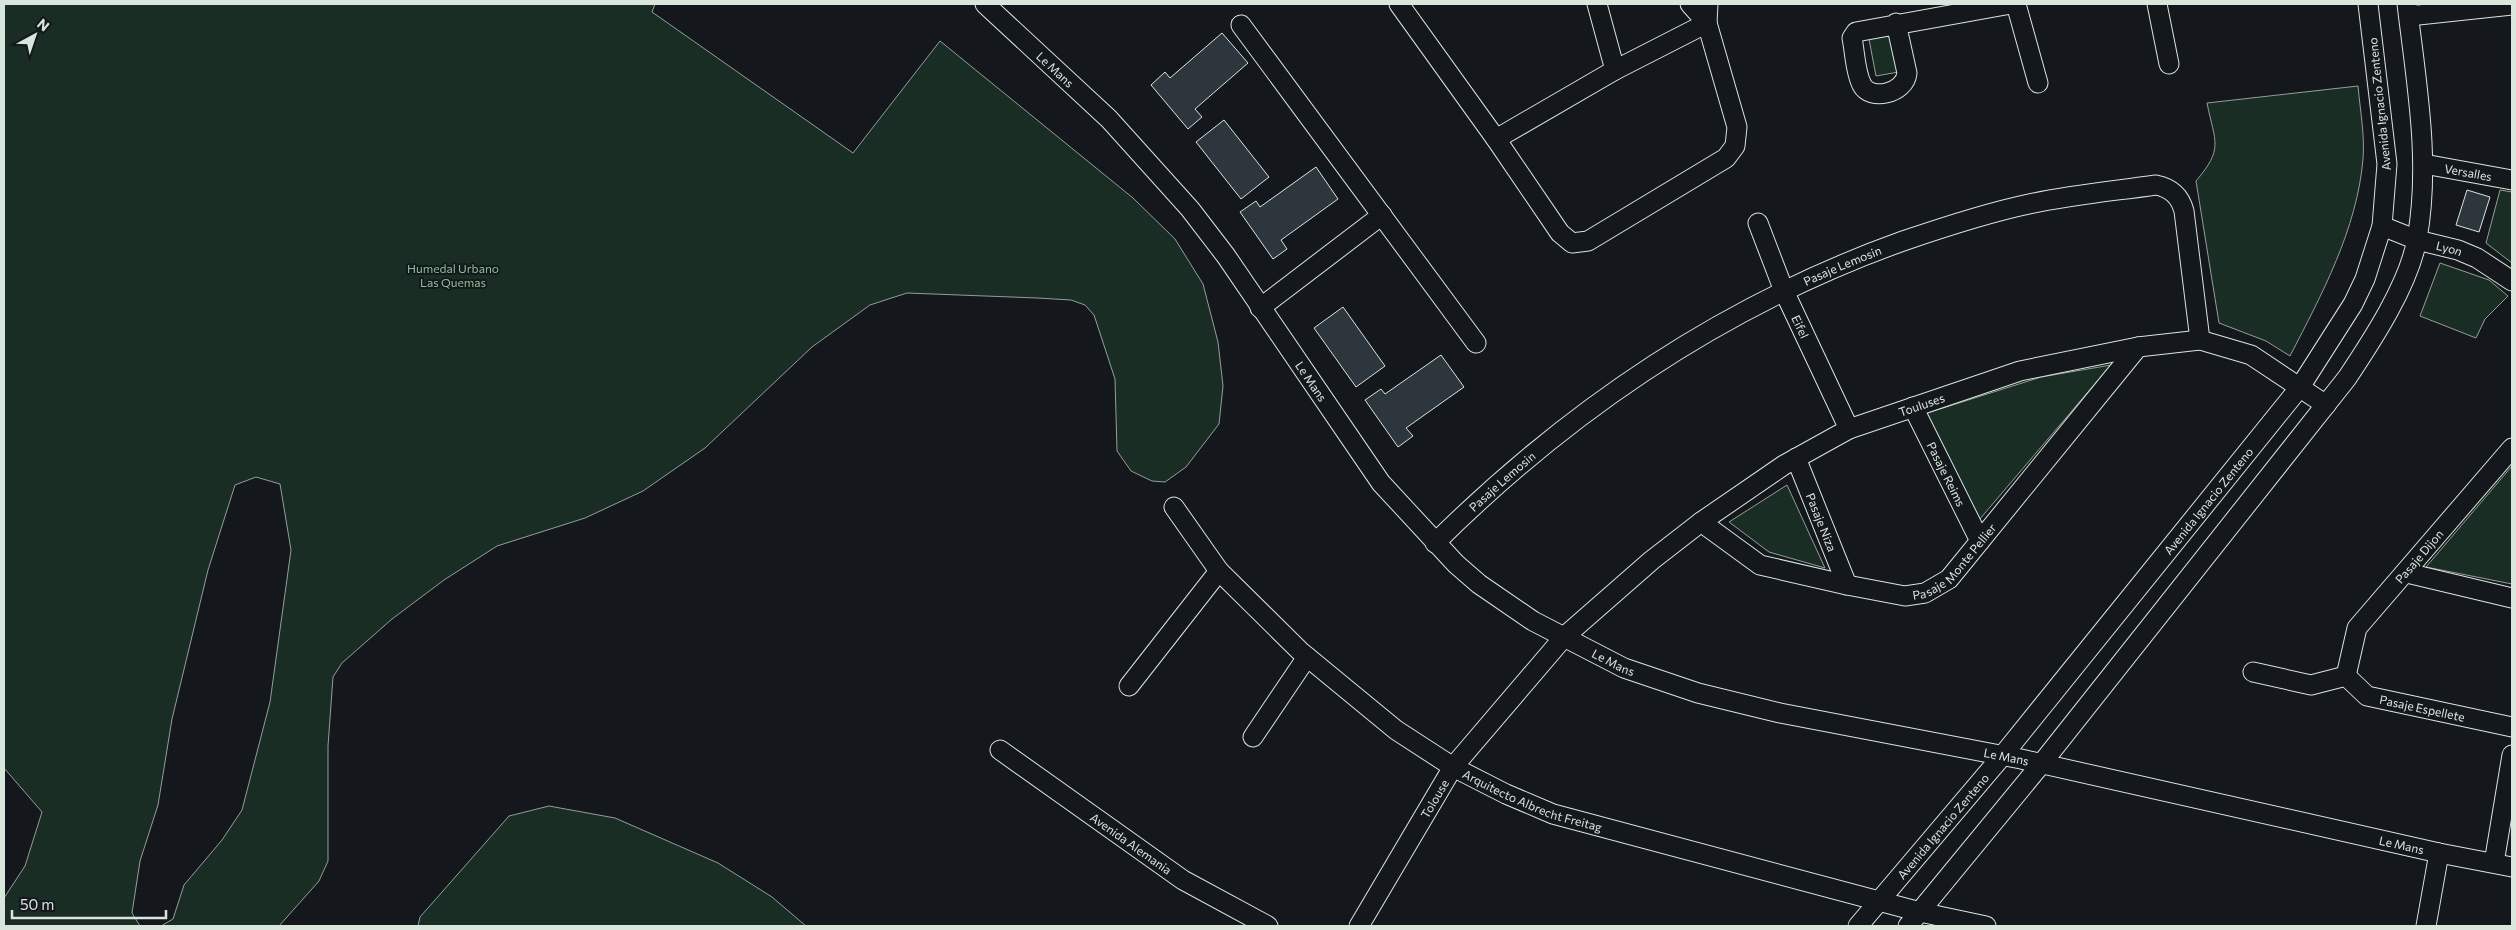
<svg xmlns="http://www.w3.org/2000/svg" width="2516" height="930" font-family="Commissioner,sans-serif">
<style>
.green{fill:#1a2d24;stroke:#939e99}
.building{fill:#2c363c;stroke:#d8e6dc}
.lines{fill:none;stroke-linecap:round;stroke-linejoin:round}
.minor-casing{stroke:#d8e6dc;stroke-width:21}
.minor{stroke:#14181c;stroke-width:19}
.labels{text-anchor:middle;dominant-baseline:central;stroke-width:4;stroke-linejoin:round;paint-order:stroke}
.street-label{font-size:12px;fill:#d8e6dc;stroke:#14181c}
.park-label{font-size:12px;fill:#8ac095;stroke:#14181c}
</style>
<rect width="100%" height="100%" fill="#14181c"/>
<!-- green -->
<g class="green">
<polygon points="4,4 655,4 652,12 853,153 940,41 1133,198 1175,239 1203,284 1218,342 1223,386 1219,424 1186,467 1165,482 1152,481 1131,471 1117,451 1115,379 1094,315 1085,305 1071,300 1037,298 907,293 870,305 812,347 705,448 643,491 585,518 497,546 444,580 392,619 342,663 333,677 328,746 328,861 319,881 279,926 161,926 173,919 184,885 222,840 242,810 270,702 291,550 280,484 256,477 235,485 208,570 172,719 158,805 140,861 132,913 140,926 4,926 4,898 25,866 42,812 4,768"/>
<polygon points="1896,29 1904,71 1876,76 1868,34"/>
<path d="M2358,86c2,23 7,50 5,73 -6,70 -41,135 -73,197l-24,-15 -47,-18 -23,-142c28,-33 19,-38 11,-78z"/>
<polygon points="2500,190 2512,192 2512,263 2486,243"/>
<polygon points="2440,263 2489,280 2508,296 2485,319 2476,338 2420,316"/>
<polygon points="2111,365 1979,520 1924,414 2041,377"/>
<polygon points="2512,466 2512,584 2426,567"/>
<polygon points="1787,485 1825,568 1769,552 1729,522"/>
<polygon points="549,806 615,818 718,863 772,897 806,926 418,926 420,917 509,816"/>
</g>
<!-- building -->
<g class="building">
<polygon points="1222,33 1248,63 1195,109 1202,117 1188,129 1151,85 1165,72 1170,78"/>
<polygon points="1224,120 1269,177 1241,199 1196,142"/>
<polygon points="1316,167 1338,199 1281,240 1287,249 1273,259 1240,212 1256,201 1260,207"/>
<polygon points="2467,190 2490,197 2479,232 2456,225"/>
<polygon points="1343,307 1385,366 1356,387 1314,328"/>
<polygon points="1441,355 1464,387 1406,428 1413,436 1398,447 1365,400 1381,389 1385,394"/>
</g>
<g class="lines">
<defs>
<g id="minor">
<path id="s1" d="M985,4l124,115 81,90 36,47 155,227 75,81 23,20 54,37 91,47 74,25 82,20 241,46 418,94 73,14"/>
<polyline points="1399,4 1496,139 1560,233 1572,243 1588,241 1726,158 1735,146 1737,127 1707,23 1708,4"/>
<polyline points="1597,4 1615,70 1707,23"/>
<polyline points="1690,4 1707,23"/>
<polyline points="2016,4 2038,83"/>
<polyline points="2157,4 2169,64"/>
<polyline points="2409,16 2512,5"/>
<path d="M1896,23l11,50c-2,21 -37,28 -45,12 -7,-13 -7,-33 -10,-47l4,-6 155,-28"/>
<polyline points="1241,25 1476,343"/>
<polyline points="1496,139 1615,70"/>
<path id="s2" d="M2424,164l88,16"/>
<path id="s3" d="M1758,223l26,68 65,138"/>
<path id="s4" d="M2382,226l35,14 41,10 19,8 35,23"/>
<polyline points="1260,308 1382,215"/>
<path id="s5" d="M1913,407l67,134"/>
<path id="s6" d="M1796,458l51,127"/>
<path id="s7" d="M1174,507l45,64 81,80 96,79 57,37 53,27 47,20 367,98 66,14"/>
<path id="s8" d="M1701,522l59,43 87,20 58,11 20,-3 24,-14 189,-232"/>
<path id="s9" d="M1435,543c134,-133 289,-238 468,-302 41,-14 83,-28 126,-37 42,-9 85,-13 127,-19 15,3 24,11 28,26l16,129"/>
<polyline points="2407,573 2512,598"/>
<path id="s10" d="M2253,672l58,13 35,-9 21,20 145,31"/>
<path id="s11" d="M2346,676l11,-48 155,-180"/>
<polyline points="1129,686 1219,571"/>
<polyline points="1253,737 1307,657"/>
<path id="s12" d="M1000,750l183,130 85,46"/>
<polyline points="2494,863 2512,755"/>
<path id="s13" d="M1359,926l94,-159 111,-130 88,-77 49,-38 83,-57 65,-36 171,-58 118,-24 62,-7 51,15 75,50"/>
<path id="s14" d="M1858,926l145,-171 297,-368 53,-83 12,-25 17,-53 5,-62 -19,-160"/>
<path d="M1908,926l134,-163 305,-385c26,-39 62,-94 70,-139 14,-78 -1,-158 -10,-235"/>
<polyline points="2426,926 2439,853"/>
</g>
</defs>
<!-- minor casing -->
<use href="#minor" class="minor-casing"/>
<!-- minor -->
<use href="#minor" class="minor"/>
</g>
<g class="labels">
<!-- street labels -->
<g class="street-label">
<text stroke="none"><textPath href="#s1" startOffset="96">Le Mans</textPath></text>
<text transform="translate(2379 104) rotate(-96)">Avenida Ignacio Zenteno</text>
<text stroke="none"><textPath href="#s2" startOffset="45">Versalles</textPath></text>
<text stroke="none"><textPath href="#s4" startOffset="71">Lyon</textPath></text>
<text stroke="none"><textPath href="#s9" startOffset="496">Pasaje Lemosin</textPath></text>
<text stroke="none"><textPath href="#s3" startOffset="112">Eifel</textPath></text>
<text stroke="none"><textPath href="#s1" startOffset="501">Le Mans</textPath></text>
<text stroke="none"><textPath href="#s13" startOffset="786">Touluses</textPath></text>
<text stroke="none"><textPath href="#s5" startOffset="75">Pasaje Reims</textPath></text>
<text stroke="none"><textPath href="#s9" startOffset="91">Pasaje Lemosin</textPath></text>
<text stroke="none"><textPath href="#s14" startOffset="551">Avenida Ignacio Zenteno</textPath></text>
<text stroke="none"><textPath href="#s6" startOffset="69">Pasaje Niza</textPath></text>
<text stroke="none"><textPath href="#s8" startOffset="284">Pasaje Monte Pellier</textPath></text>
<text stroke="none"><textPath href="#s11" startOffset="144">Pasaje Dijon</textPath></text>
<text stroke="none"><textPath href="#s1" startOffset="921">Le Mans</textPath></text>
<text stroke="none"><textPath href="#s10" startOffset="181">Pasaje Espellete</textPath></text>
<text stroke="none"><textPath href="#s1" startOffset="1326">Le Mans</textPath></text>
<text stroke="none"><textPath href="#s13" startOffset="148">Tolouse</textPath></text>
<text stroke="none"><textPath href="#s7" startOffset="471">Arquitecto Albrecht Freitag</textPath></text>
<text stroke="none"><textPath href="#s14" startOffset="131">Avenida Ignacio Zenteno</textPath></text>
<text stroke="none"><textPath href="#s12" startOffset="161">Avenida Alemania</textPath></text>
<text stroke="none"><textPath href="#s1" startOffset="1731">Le Mans</textPath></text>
</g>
<!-- park labels -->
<g class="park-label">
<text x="453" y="268">Humedal Urbano<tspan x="453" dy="14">Las Quemas</tspan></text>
</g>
</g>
<!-- border -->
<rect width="2516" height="930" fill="none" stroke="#d8e6dc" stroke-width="10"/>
<!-- north arrow -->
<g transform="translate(35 35) rotate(40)" stroke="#14181c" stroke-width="4" paint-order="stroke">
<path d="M0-4L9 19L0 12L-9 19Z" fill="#d8e6dc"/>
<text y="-8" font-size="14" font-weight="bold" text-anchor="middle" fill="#d8e6dc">N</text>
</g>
<!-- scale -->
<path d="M12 910v8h154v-8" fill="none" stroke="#d8e6dc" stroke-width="2.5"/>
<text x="20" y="910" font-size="15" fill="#d8e6dc" stroke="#14181c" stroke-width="4" paint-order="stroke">50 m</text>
</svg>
